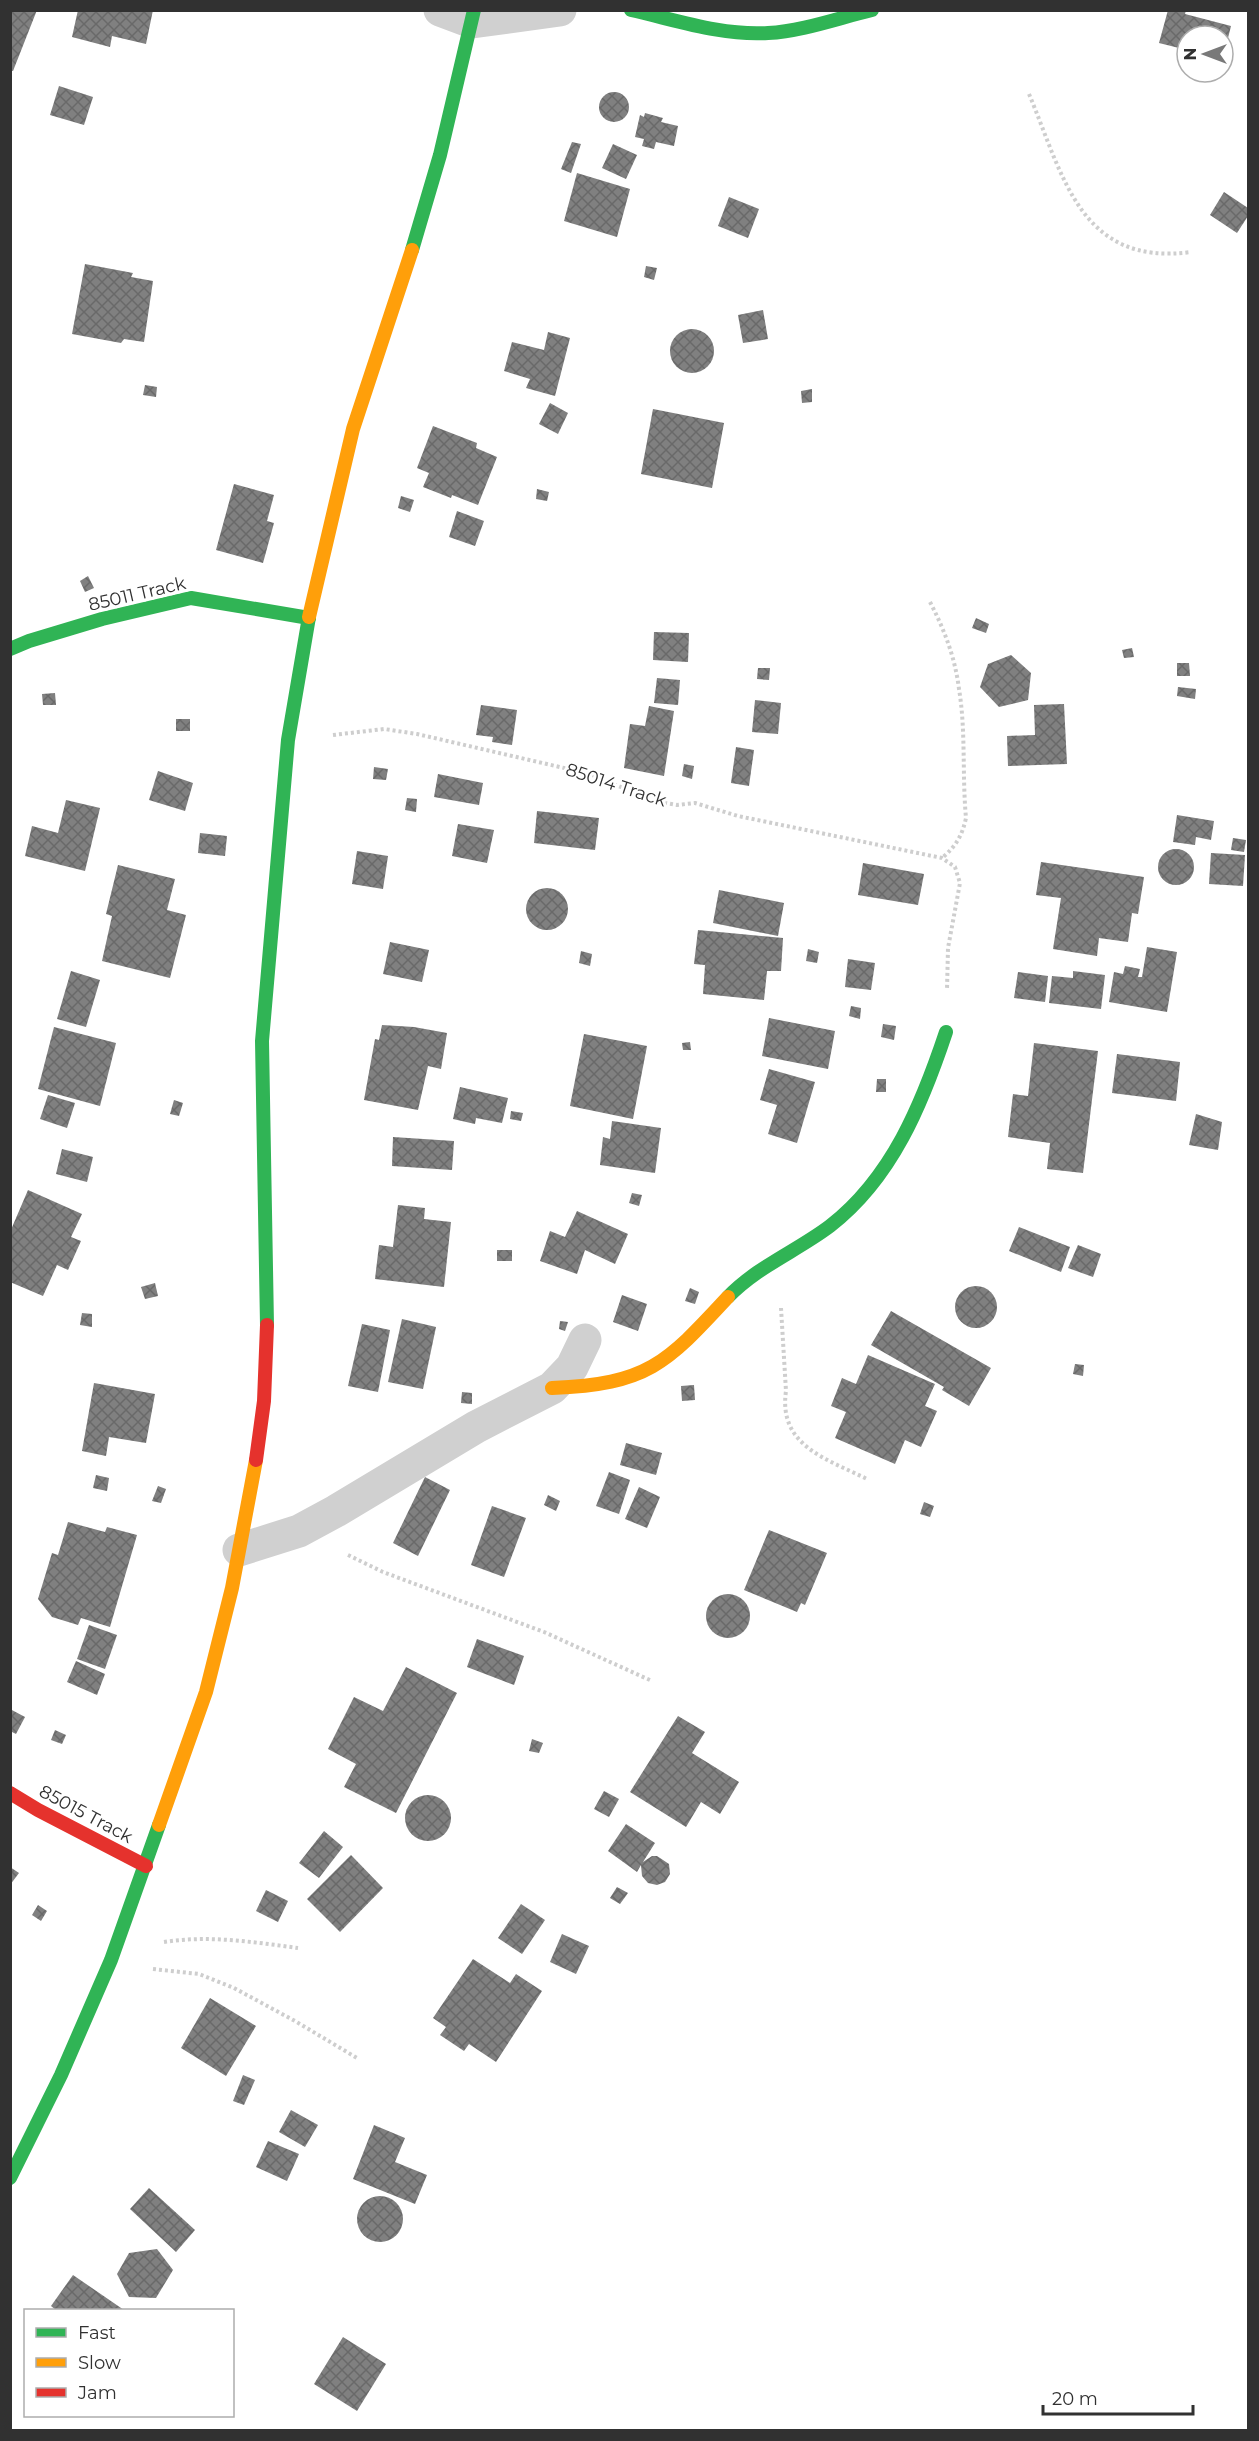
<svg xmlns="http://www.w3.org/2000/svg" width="1259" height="2441" font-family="Montserrat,sans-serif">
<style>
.building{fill:url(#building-cross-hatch)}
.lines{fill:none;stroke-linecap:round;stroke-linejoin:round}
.path{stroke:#cecece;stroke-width:4;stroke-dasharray:3 3;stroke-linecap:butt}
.street{stroke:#d0d0d0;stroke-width:33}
.fast{stroke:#30b455;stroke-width:14}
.slow{stroke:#ff9f0a;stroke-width:14}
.jam{stroke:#e5322d;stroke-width:14}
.labels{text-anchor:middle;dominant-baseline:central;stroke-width:6;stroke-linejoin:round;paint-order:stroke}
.street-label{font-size:18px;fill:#313131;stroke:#fff}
</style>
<defs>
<pattern id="building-cross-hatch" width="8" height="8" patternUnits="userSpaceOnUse" patternTransform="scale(1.5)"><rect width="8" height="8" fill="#808080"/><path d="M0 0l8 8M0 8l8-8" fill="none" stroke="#696969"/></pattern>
</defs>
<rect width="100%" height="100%" fill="#fff"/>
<!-- building -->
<g class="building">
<polygon points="10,10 37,10 13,71 10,70"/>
<polygon points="78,10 153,10 146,44 112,36 110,47 72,37"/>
<polygon points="1168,10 1186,10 1185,14 1231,26 1224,54 1223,36 1187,36 1187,50 1159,43"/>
<polygon points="59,86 93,97 84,125 50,115"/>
<circle cx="614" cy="107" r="15"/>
<polygon points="645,113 663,118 661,122 678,126 674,146 656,142 654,149 642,146 644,139 635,137 640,115 644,117"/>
<polygon points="572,142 581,144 571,173 561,169"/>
<polygon points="613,144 637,155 626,179 602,168"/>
<polygon points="577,173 630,189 617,237 564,221"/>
<polygon points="1224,192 1248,208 1248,216 1237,233 1210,215"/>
<polygon points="729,197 759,209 748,238 718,226"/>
<polygon points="85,264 133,273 131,277 153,281 144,342 124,339 121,343 72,334"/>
<polygon points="646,266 657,268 654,280 644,277"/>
<polygon points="763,310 768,339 743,343 738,315"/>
<circle cx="692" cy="351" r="22"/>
<polygon points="548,332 570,338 555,396 526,388 530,379 504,371 512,342 544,350"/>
<polygon points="145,385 157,387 156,397 143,395"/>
<polygon points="812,389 812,402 802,403 801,391"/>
<polygon points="550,403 568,413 558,434 539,424"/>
<polygon points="653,409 724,423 712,488 641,474"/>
<polygon points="433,426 477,443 476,448 497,457 478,505 452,495 451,498 423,487 429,473 417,468"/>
<polygon points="234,484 274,495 267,521 274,523 263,563 216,550"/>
<polygon points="537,489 549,492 547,501 536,499"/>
<polygon points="401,496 414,500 410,512 398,508"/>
<polygon points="457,511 484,521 475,546 449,537"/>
<polygon points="88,576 94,588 85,592 80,581"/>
<polygon points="976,618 989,624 986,633 972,628"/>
<polygon points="654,632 689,633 688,662 653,660"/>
<polygon points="1132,648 1134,657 1124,658 1122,650"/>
<polygon points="1011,655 1031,673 1028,700 999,707 980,687 988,664"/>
<polygon points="1177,663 1189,663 1190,676 1177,676"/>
<polygon points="758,668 770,668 769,680 757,679"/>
<polygon points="657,678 680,680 678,705 654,703"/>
<polygon points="1178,687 1196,689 1195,699 1177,696"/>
<polygon points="55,693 56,705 43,705 42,694"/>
<polygon points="755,700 781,703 778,734 752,732"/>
<polygon points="1064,704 1067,764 1008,766 1007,736 1035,735 1034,705"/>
<polygon points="481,705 517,710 512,745 492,742 493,737 476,735"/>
<polygon points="649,706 674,711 664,776 624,768 630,724 645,726"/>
<rect x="176" y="719" width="14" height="12"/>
<polygon points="736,747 754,750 749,786 731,783"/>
<polygon points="684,764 694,766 692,779 682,776"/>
<polygon points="374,767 388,769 386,780 373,779"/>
<polygon points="158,771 193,783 185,811 149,800"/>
<polygon points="438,774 483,783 479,805 434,797"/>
<polygon points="407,798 417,799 416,812 405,810"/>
<polygon points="66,800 100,808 85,871 25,856 32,826 58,833"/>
<polygon points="537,811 599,818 595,850 534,843"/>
<polygon points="1177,815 1214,821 1211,840 1196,837 1195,845 1173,842"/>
<polygon points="458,824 494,830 487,863 452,856"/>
<polygon points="200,833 227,836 225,856 198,853"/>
<polygon points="1233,838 1246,840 1244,852 1231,850"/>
<circle cx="1176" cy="867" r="18"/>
<polygon points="357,851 388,856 383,889 352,884"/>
<polygon points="1211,853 1245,855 1243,886 1209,884"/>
<polygon points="1041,862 1144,877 1138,914 1132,913 1128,942 1099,938 1097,956 1053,949 1061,898 1036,895"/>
<polygon points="863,863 924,874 918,905 858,895"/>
<polygon points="118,865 175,879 167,910 186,915 170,978 102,961 112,916 106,914"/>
<circle cx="547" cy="909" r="21"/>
<polygon points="719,890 784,903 778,936 713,923"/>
<polygon points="698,930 783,938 781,971 767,971 764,1000 703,994 705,965 694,964"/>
<polygon points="390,942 429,950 422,982 383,974"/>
<polygon points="1147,947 1177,952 1167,1012 1109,1002 1114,972 1123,974 1125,966 1140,969 1138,977 1142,977"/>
<polygon points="808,949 819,952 817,963 806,961"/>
<polygon points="581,951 592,954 590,966 579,963"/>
<polygon points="848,959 875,963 871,990 845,987"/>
<polygon points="71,971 100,980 86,1027 57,1019"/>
<polygon points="1073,971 1105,975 1101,1009 1049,1003 1052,976 1073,978"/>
<polygon points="1018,972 1048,976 1045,1002 1014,998"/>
<polygon points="851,1006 861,1008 860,1019 849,1016"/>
<polygon points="769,1018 835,1031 828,1069 762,1056"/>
<polygon points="883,1024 896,1026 894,1040 881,1037"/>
<polygon points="382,1025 414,1027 447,1033 441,1069 428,1066 418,1110 364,1100 375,1039 379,1040"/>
<polygon points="54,1027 116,1043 100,1106 38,1089"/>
<polygon points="584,1034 647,1046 633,1119 570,1106"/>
<polygon points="690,1042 691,1050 683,1050 682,1043"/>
<polygon points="1034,1043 1098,1051 1083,1173 1047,1169 1050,1143 1008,1137 1013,1094 1028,1096"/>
<polygon points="1117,1054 1180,1062 1176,1101 1112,1093"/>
<polygon points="769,1069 815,1082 797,1143 768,1134 777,1105 760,1100"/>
<polygon points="877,1079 886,1079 886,1092 876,1092"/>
<polygon points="460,1087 508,1098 502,1123 476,1118 475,1124 453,1119"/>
<polygon points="48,1095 75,1103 67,1128 40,1119"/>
<polygon points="174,1100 183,1103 179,1116 170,1114"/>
<polygon points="511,1111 523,1113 521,1121 510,1119"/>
<polygon points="1196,1114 1222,1122 1218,1150 1189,1145"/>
<polygon points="612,1121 661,1128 655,1173 600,1165 603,1137 610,1139"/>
<polygon points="393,1137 454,1141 452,1170 392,1166"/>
<polygon points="62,1149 93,1157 87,1182 56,1174"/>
<polygon points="28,1190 82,1214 71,1237 81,1241 68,1270 57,1265 43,1296 10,1282 10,1232"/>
<polygon points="632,1193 642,1195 639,1206 629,1203"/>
<polygon points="398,1205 425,1208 424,1219 451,1222 444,1287 375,1279 379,1245 393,1247"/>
<polygon points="577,1211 628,1234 615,1264 585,1250 577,1274 540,1261 550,1231 565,1237"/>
<polygon points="1019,1227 1070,1247 1061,1272 1009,1251"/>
<polygon points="1078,1245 1101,1254 1093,1277 1068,1268"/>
<rect x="497" y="1250" width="15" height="11"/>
<polygon points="155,1283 158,1296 145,1299 141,1287"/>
<circle cx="976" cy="1307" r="21"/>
<polygon points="690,1288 699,1292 695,1304 685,1301"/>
<polygon points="622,1295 647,1304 638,1331 613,1322"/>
<polygon points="891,1311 991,1368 969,1406 942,1390 944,1387 871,1345"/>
<polygon points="82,1313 92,1314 92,1327 80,1325"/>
<polygon points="402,1319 436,1327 423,1389 388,1382"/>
<polygon points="560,1321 568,1322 565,1331 559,1329"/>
<polygon points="362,1324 390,1330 378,1392 348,1386"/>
<polygon points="868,1355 935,1384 925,1406 937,1411 921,1447 905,1440 895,1464 835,1438 846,1412 831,1406 842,1378 856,1384"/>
<polygon points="1075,1364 1084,1365 1083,1376 1073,1374"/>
<polygon points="94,1383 155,1394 146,1443 109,1437 106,1456 82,1451"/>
<polygon points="694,1385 695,1400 682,1401 681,1386"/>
<polygon points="462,1392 472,1393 472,1404 461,1403"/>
<polygon points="626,1443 662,1453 656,1475 620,1465"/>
<polygon points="609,1472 630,1480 619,1514 596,1506"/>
<polygon points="96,1475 109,1478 107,1491 93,1488"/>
<polygon points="425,1477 450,1490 418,1556 393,1543"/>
<polygon points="158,1486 166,1489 161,1503 152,1501"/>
<polygon points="639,1487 660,1497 647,1528 625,1519"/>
<polygon points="548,1495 560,1501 556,1511 544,1505"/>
<polygon points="924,1502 934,1506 930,1517 920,1514"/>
<polygon points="492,1506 526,1518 504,1577 471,1565"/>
<polygon points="68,1522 105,1532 107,1527 137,1535 110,1627 81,1618 78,1625 52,1617 38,1599 52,1553 58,1555"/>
<polygon points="769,1530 827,1553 805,1605 801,1603 797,1612 744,1590"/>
<circle cx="728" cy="1616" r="22"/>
<polygon points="89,1625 117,1635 105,1669 77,1659"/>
<polygon points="477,1639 524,1656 514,1685 467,1667"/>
<polygon points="76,1661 105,1674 97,1695 67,1682"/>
<polygon points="406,1667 457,1693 396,1813 344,1787 356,1764 328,1749 354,1697 383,1711"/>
<polygon points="10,1709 25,1717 16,1734 10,1731"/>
<polygon points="678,1716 705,1732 692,1753 739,1782 720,1814 701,1802 686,1827 630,1792"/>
<polygon points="55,1730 66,1735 62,1744 51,1740"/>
<polygon points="532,1739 543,1743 539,1753 529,1751"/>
<polygon points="604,1791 619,1799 609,1817 594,1809"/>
<circle cx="428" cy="1818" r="23"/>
<polygon points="626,1824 655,1843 643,1862 652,1856 657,1856 669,1864 670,1874 665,1882 657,1885 648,1883 642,1876 641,1865 637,1872 608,1851"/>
<polygon points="324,1831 343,1847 319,1878 299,1863"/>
<polygon points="351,1855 383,1888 340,1932 307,1899"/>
<polygon points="10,1867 19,1873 10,1885"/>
<polygon points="617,1887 628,1893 620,1904 610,1898"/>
<polygon points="266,1890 288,1901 278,1922 256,1911"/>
<polygon points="521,1904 545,1920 522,1954 498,1938"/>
<polygon points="38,1905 47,1911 41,1921 32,1915"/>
<polygon points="562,1934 589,1946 576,1974 550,1962"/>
<polygon points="473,1959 510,1983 516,1974 542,1991 496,2062 469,2044 464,2051 440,2035 446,2027 433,2018"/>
<polygon points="210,1998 256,2026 226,2076 181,2048"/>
<polygon points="243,2075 255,2080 244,2105 233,2101"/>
<polygon points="291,2110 318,2125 305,2147 279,2132"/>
<polygon points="374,2125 405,2138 395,2162 427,2175 415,2204 353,2179"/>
<polygon points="268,2141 299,2154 287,2181 256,2167"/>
<polygon points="149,2188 195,2230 176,2252 130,2209"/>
<circle cx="380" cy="2219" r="23"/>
<polygon points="157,2249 173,2270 156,2298 129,2297 117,2274 129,2253"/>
<polygon points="73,2275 124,2310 56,2310 51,2306"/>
<polygon points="343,2337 386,2364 357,2411 314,2384"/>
</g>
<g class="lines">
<!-- path -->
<g class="path">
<path d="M1029,94c34,81 51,173 162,158"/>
<path d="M930,602c14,27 25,55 29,87 7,42 3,86 7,129 -4,18 -10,28 -24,40"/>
<polyline points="333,735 384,729 417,734 590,774 654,801 677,805 695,803 738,816 942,858 955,867 960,883 948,948 947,990"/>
<path d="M781,1308l5,83c-8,55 41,68 81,88"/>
<polyline points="348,1555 383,1572 544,1632 652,1681"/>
<path d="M164,1942c45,-7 89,0 134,6"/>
<polyline points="153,1969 199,1974 234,1988 295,2021 357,2058"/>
</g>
<!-- street -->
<g class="street">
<polyline points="440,10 472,22 560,10"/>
<polyline points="239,1550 299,1531 336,1511 476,1427 552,1388 572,1367 585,1340"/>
</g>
<!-- fast -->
<g class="fast">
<path d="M631,10c45,10 91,26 137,23 35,-2 70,-15 104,-23"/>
<polyline points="412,250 440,155 474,10"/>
<polyline points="10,649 29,641 102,619 191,598 309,618"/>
<path d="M728,1297c30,-31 69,-46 102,-71 62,-48 92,-122 116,-194"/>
<polyline points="267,1325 262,1041 288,740 309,617"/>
<polyline points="10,2178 61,2075 111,1960 159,1825"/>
</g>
<!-- slow -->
<g class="slow">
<polyline points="309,617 353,429 412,250"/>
<path d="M552,1388c96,-4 114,-24 176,-91"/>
<polyline points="159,1825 206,1692 232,1588 256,1460"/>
</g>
<!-- jam -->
<g class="jam">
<polyline points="256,1460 264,1401 267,1325"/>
<polyline points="10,1793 38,1810 146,1866"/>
</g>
</g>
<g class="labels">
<!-- street labels -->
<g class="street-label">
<text transform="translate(137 594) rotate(-13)">85011 Track</text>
<text transform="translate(616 785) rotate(18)">85014 Track</text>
<text transform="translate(86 1814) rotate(28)">85015 Track</text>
</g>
</g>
<!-- border -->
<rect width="1259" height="2441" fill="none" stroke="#313131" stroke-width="24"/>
<!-- legend -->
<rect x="24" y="2309" width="210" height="108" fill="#ffffff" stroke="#adadad" stroke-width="1.5"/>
<rect x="36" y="2328" width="30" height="9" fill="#30b455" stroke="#adadad" stroke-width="1.5"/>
<text x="78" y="2339" font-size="18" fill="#313131">Fast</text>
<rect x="36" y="2358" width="30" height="9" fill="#ff9f0a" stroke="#adadad" stroke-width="1.5"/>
<text x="78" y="2369" font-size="18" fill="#313131">Slow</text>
<rect x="36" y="2388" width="30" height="9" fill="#e5322d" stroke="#adadad" stroke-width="1.5"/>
<text x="78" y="2399" font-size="18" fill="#313131">Jam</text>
<!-- north arrow -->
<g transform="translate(1205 54) rotate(270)"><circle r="28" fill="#ffffff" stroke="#adadad" stroke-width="1.5"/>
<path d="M0-4.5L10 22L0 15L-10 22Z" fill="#797979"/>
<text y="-9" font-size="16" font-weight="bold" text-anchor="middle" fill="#313131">N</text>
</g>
<!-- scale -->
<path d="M1043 2405v9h150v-9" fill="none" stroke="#313131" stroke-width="3"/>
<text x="1052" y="2405" font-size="18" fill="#313131" stroke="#ffffff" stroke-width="4.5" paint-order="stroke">20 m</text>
</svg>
